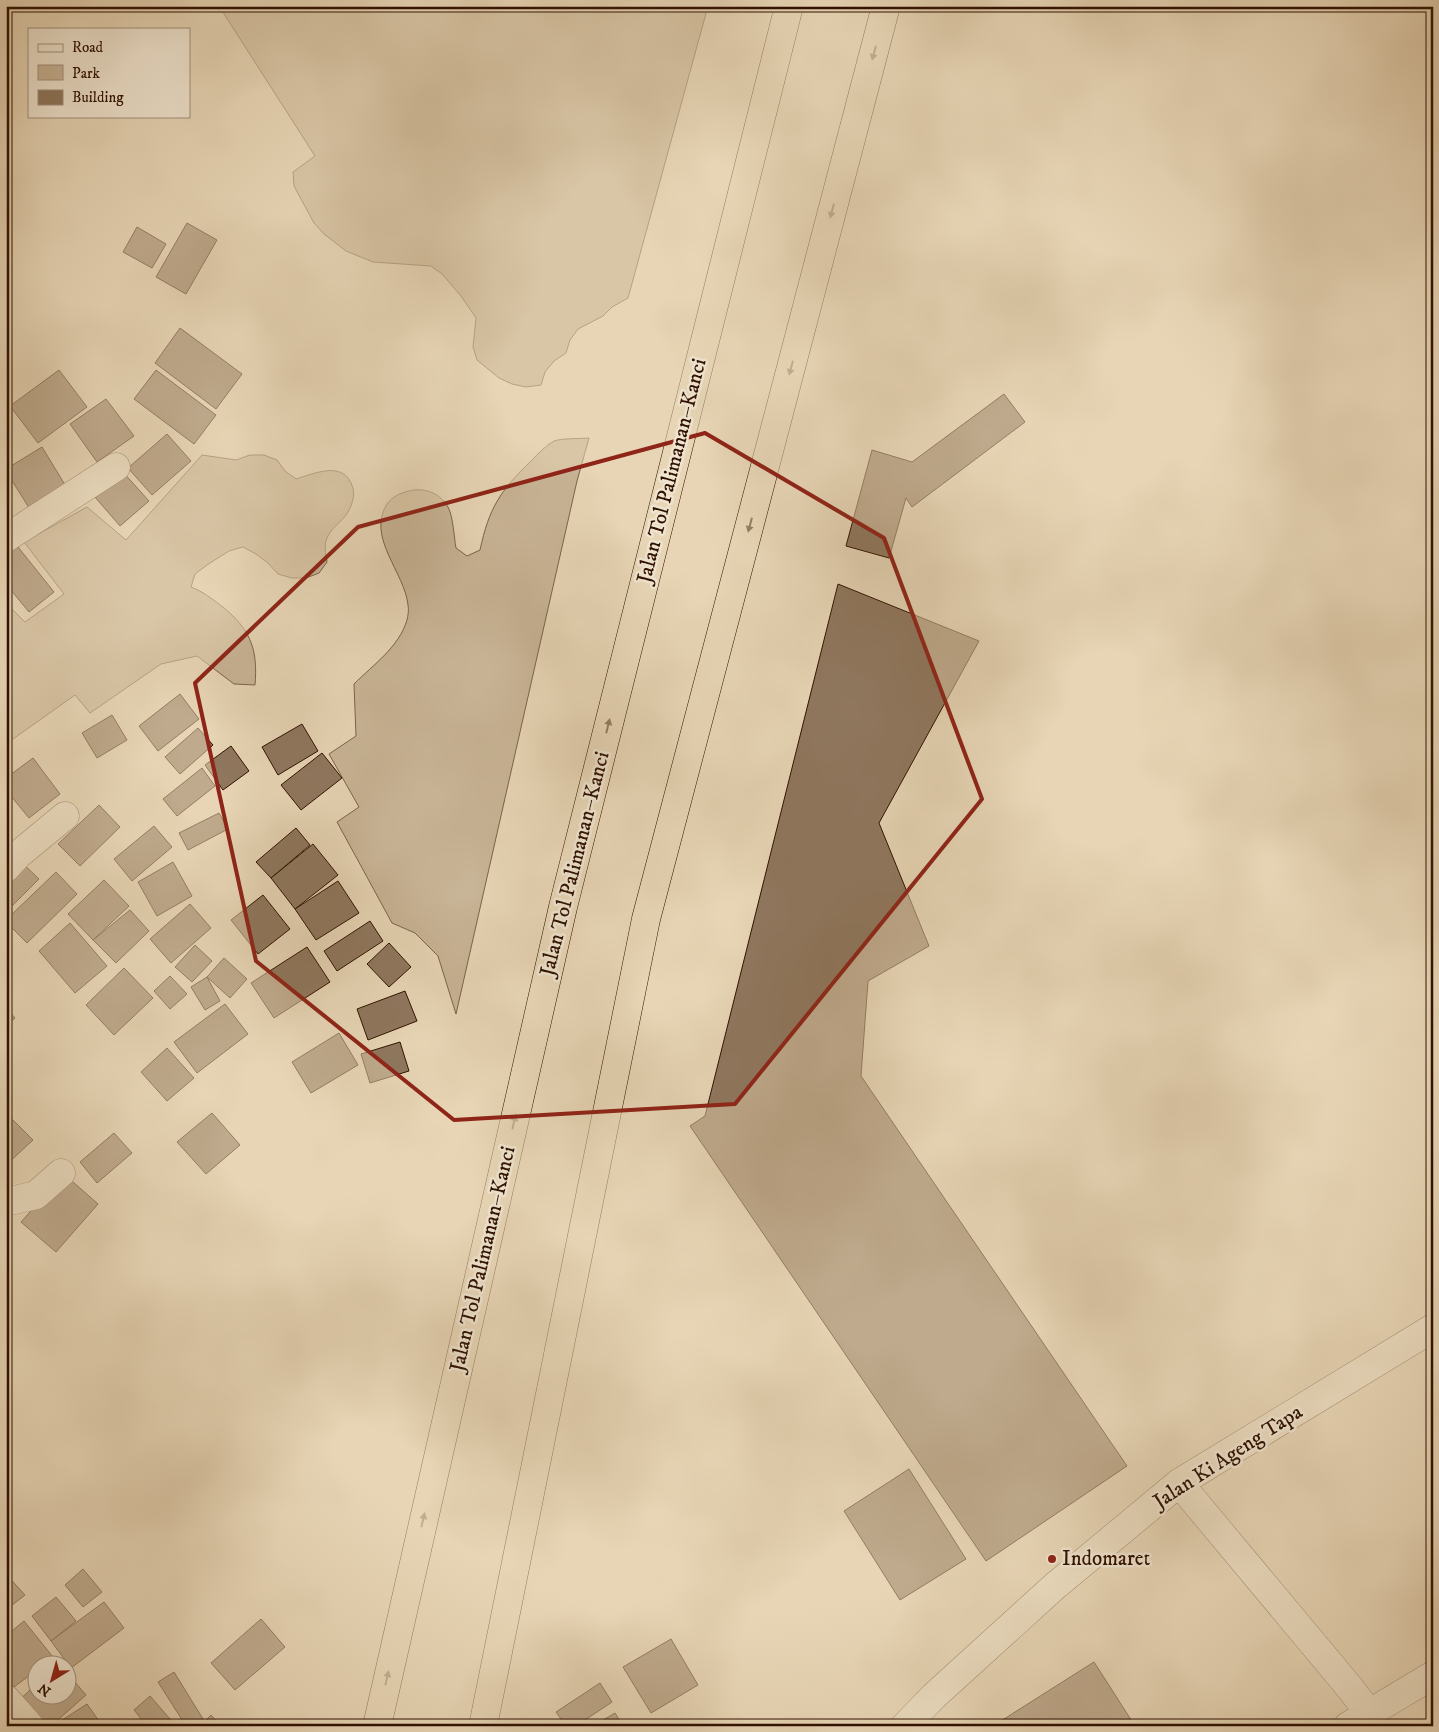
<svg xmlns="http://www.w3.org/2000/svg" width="1439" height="1732" font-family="'IM FELL DW Pica',serif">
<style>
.green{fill:#c8b496;stroke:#7c624b}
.building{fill:#8f775e;stroke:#2f1100}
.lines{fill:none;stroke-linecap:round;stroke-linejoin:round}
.minor-casing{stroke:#5d422d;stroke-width:29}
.highway-casing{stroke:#2f1100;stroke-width:29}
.minor{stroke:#efe4cf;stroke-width:28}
.highway{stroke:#e7d5b5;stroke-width:28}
.oneway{fill:#947d64}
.marked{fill:none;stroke:#8f2418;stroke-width:4;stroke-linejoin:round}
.poi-dot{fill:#8f2418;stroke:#efe4cf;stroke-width:2}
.labels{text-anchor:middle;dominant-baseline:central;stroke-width:5;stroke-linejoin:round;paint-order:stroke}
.street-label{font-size:21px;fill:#2f1100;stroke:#efe4cf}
.poi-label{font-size:21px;fill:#2f1100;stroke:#efe4cf;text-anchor:start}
</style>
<rect width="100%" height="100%" fill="#e7d5b5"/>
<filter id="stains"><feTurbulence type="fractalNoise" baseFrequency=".004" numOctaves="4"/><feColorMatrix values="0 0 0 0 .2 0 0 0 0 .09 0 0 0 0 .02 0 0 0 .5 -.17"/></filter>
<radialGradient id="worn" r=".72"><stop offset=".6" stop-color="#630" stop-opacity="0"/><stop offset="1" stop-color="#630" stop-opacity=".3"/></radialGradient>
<!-- green -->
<g class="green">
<polygon points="219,6 708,6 628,298 612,307 603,316 578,329 570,340 566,353 554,361 545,372 541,385 526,387 512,384 499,378 477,360 473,347 476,318 461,296 442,274 431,266 373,262 346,251 324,234 314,223 294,186 293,172 315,156"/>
<path d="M589,438l-12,43 -121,533 -18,-58 -23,-23 -23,-10 -55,-101 22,-15 -30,-53 27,-18 -2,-52c19,-19 45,-37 53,-64 1,-4 2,-11 1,-15 -3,-32 -42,-68 -21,-101 5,-7 13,-11 22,-13 15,-4 31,2 39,16 5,9 6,30 8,41l11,8 13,-6c9,-42 20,-59 51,-89 7,-7 14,-15 23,-20 8,-3 26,-2 35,-3z"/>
<path d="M202,455l34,5 14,-5h14l13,5 8,11 11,8c17,-5 45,-18 55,4 5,10 2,20 -3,29 -5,9 -16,15 -20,24 -5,8 -2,18 -1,26l-8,11 -13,5h-14l-14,-4 -10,-11 -12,-9 -13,-7 -14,4 -22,14 -12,9 -4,13c13,5 21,12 32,20 28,23 35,43 32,78l-21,-1 -37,-28 -36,8 -71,49 -15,-18 -69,49v-141l19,19 39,-28 -40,-52 63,-35 39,33z"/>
</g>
<!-- building -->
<g class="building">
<polygon points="187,223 217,240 186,294 156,277"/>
<polygon points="137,227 166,244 152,268 123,252"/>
<polygon points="180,328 242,374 216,409 155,363"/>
<polygon points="59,370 87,407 38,443 10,406"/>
<polygon points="156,370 216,415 194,444 134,399"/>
<polygon points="1004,394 1025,422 912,507 906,498 889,558 846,546 872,450 912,462"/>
<polygon points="106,399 134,436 97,462 70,424"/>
<polygon points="167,434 191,461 152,495 128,468"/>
<polygon points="42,447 67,488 31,511 6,471 6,469"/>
<polygon points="122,471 149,501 120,526 94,496"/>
<polygon points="14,542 54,592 29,612 6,584 6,548"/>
<polygon points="838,584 979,641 879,823 929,946 868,981 861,1076 1127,1466 986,1561 690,1126 705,1116"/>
<polygon points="180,694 199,719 158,751 139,726"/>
<polygon points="112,715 127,740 97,758 82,733"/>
<polygon points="302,724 318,751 278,775 262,747"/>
<polygon points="198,728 213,745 180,774 165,757"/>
<polygon points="231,746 249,771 223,790 205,765"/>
<polygon points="322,753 342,778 301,810 281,785"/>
<polygon points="33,758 60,794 29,818 6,790 6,778"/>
<polygon points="202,768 215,786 177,816 163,799"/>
<polygon points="99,805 120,827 80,866 58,844"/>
<polygon points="219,813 228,829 188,850 179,833"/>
<polygon points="154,826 172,847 132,881 114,859"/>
<polygon points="296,828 310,845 271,878 256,862"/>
<polygon points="313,844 338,875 295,909 271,878"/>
<polygon points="17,858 39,879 6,912 6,869"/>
<polygon points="173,862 192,896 157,916 138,882"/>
<polygon points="56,872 77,894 27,943 6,922 6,920"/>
<polygon points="104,880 129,906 93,940 68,914"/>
<polygon points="338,881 359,913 316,940 295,909"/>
<polygon points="263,895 290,929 258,954 231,920"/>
<polygon points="190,904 211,928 171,963 150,939"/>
<polygon points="130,910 149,931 116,963 93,940"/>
<polygon points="370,921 383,941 337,971 324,951"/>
<polygon points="70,923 107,966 75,993 39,951"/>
<polygon points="389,943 411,967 389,987 367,964"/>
<polygon points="195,945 212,961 192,982 175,967"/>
<polygon points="307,947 330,982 274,1018 251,983"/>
<polygon points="224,958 247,979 230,998 207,977"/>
<polygon points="124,968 153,998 114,1035 86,1005"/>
<polygon points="170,976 187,994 170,1009 154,991"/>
<polygon points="207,977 220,1001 205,1010 191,987"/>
<polygon points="405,991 417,1021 368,1040 357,1009"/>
<polygon points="225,1004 248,1034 197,1073 174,1042"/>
<polygon points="6,1008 15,1018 6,1026"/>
<polygon points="339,1033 358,1065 311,1093 292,1062"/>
<polygon points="400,1042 409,1071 370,1083 361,1054"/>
<polygon points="167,1048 194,1078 167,1101 141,1072"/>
<polygon points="6,1113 33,1140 6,1165"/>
<polygon points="212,1113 240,1145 206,1174 177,1142"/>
<polygon points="114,1133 132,1153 97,1183 80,1162"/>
<polygon points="64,1174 98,1204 56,1252 21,1222"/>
<polygon points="909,1469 966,1559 900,1600 844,1511"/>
<polygon points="83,1569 102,1592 83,1607 65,1585"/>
<polygon points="6,1574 25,1595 6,1610"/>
<polygon points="56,1597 76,1621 51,1641 32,1616"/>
<polygon points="104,1602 124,1628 71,1668 51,1641"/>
<polygon points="261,1619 285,1647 235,1690 211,1663"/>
<polygon points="24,1621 53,1657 43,1664 38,1664 38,1669 14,1687 6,1678 6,1636"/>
<polygon points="671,1639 698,1685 651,1713 623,1667"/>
<polygon points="1094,1662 1135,1726 993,1726"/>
<polygon points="174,1672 203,1719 193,1726 186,1726 158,1682"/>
<polygon points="68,1674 86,1695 51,1726 42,1726 19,1700 38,1683 38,1694 68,1694"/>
<polygon points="600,1683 612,1702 576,1726 566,1726 556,1712"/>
<polygon points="150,1696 176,1726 147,1726 134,1710"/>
<polygon points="87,1704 101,1724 98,1726 53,1726"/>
<polygon points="615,1713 623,1726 593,1726"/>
<polygon points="211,1715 221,1726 200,1726"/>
</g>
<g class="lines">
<defs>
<g id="minor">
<polyline points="6,538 116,467"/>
<polyline points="6,868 19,854 65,816"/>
<polyline points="6,1202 36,1195 61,1173"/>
<polyline points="1179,1483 1350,1688 1369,1713"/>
<polyline points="6,1699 30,1726"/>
<polyline points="905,1726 934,1696 1055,1586 1179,1483 1433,1328"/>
<polyline points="1348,1726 1433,1675"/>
</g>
<g id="highway">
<polyline points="377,1726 563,907 789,6"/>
<polyline points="483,1726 646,919 886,6"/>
</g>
</defs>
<!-- minor casing -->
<use href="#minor" class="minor-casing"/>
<!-- highway casing -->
<use href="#highway" class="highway-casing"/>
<!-- minor -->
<use href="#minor" class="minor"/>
<!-- highway -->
<use href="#highway" class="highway"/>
</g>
<!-- one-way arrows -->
<defs><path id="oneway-solid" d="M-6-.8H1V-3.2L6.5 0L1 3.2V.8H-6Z" transform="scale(1.25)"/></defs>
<g class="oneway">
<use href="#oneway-solid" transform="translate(874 53) rotate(105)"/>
<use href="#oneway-solid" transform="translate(832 211) rotate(105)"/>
<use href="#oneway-solid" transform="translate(791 368) rotate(105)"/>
<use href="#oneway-solid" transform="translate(750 525) rotate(105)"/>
<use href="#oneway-solid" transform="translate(608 726) rotate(-76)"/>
<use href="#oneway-solid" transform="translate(514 1122) rotate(-77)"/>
<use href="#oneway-solid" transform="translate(423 1520) rotate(-77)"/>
<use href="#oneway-solid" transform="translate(387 1678) rotate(-77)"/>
</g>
<!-- marked area -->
<path d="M0 0H1439V1732H0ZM705,433l179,105 98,261 -247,305 -281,16 -198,-159 -61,-278 163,-156z" fill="#e7d5b5" fill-opacity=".55" fill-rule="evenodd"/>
<path class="marked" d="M705,433l179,105 98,261 -247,305 -281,16 -198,-159 -61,-278 163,-156z"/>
<!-- markers -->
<circle class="poi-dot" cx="1052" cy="1559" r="5"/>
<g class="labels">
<!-- street labels -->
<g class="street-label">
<text transform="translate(672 471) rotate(-76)">Jalan Tol Palimanan–Kanci</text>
<text transform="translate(575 864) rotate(-76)">Jalan Tol Palimanan–Kanci</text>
<text transform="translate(483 1259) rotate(-77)">Jalan Tol Palimanan–Kanci</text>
<text transform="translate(1228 1457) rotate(-33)">Jalan Ki Ageng Tapa</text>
</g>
<!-- poi labels -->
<g class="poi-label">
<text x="1062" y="1559">Indomaret</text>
</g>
</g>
<!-- margin -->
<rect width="1439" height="1732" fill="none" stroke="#e7d5b5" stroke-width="25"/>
<rect x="8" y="8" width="1424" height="1717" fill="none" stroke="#2f1100" stroke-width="2.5"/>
<rect x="12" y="12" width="1414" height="1707" fill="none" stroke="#2f1100"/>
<!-- legend -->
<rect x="28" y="28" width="162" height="90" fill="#efe4cf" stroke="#a2907c"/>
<rect x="38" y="44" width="25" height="8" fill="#efe4cf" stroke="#a2907c"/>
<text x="72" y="52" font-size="15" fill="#2f1100">Road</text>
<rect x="38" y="65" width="25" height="15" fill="#c8b496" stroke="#a2907c"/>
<text x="72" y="78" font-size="15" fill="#2f1100">Park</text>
<rect x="38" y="90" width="25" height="15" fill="#8f775e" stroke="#a2907c"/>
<text x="72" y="102" font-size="15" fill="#2f1100">Building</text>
<!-- north arrow -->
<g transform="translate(52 1680) rotate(217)"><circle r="24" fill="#efe4cf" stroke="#a2907c"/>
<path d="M0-4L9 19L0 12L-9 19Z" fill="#8f2418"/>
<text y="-8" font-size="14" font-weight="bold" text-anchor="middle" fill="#2f1100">N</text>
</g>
<rect width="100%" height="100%" filter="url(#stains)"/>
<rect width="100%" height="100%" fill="url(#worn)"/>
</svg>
